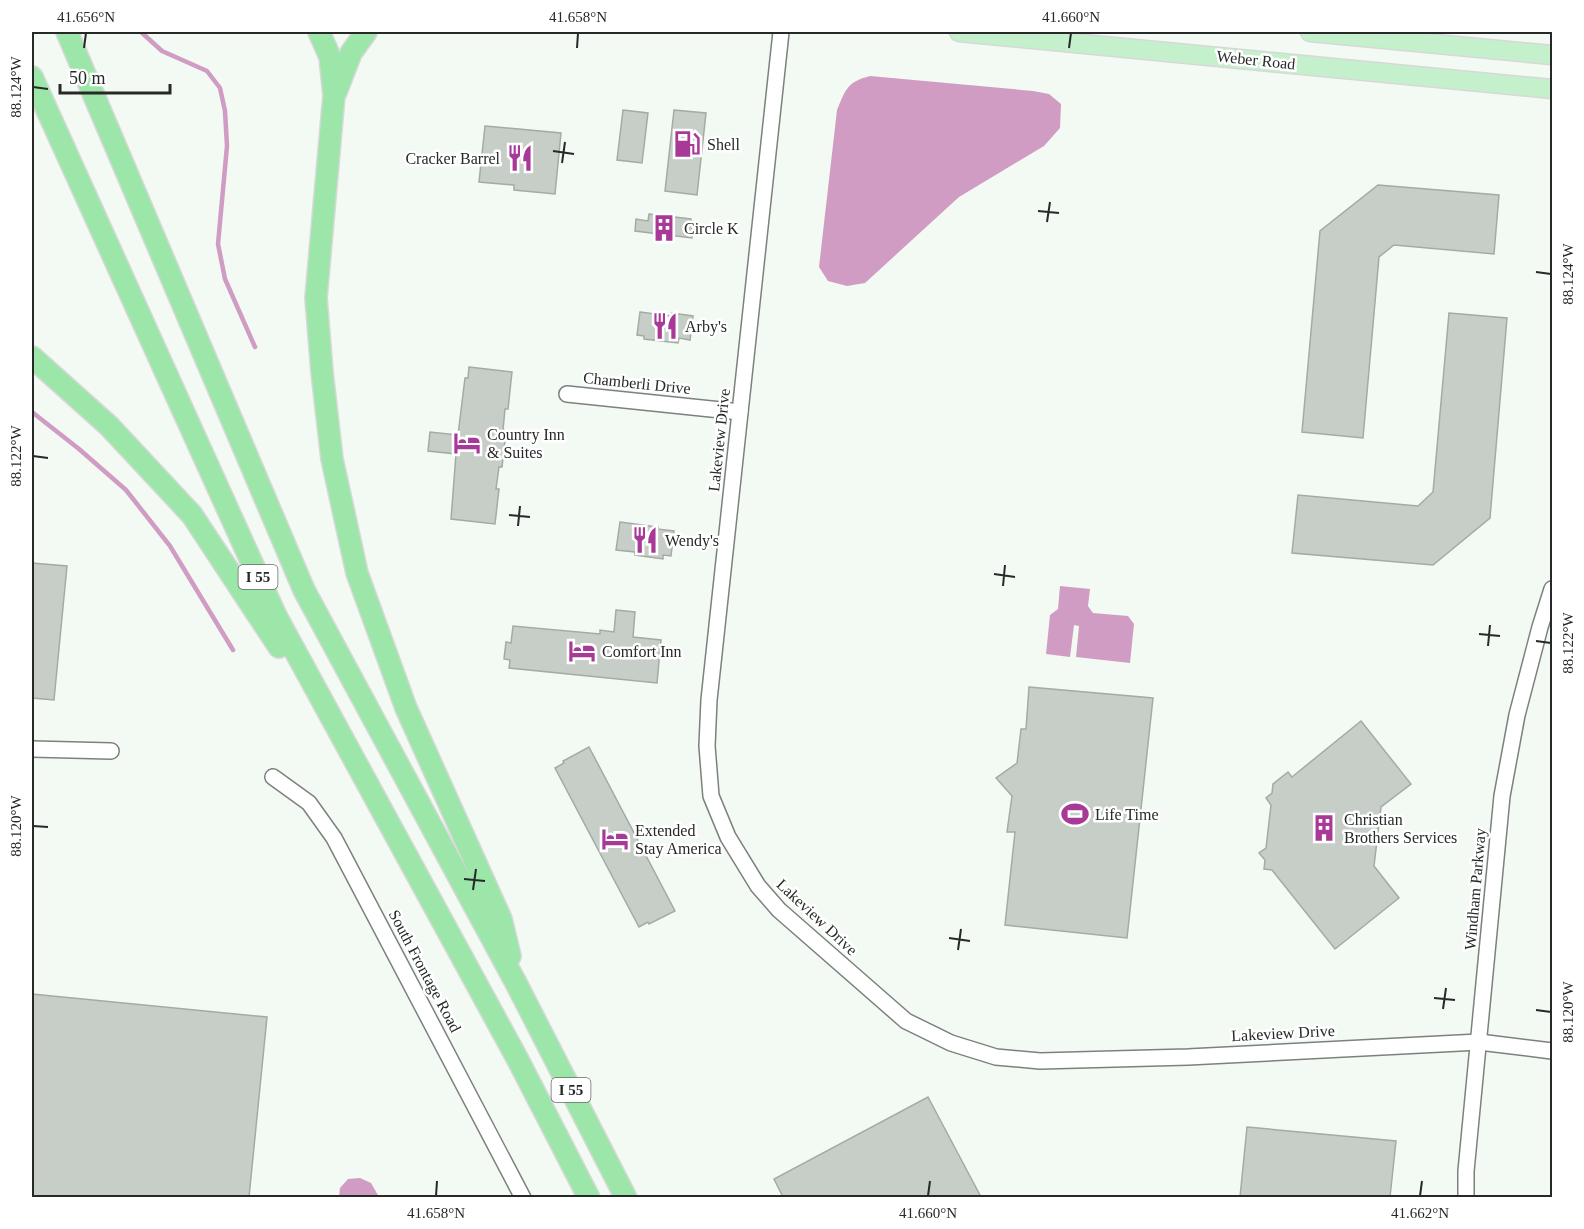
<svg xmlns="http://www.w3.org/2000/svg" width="1584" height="1229" font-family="'Times New Roman',serif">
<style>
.water{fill:#d09cc4}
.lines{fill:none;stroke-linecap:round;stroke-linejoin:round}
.stream{stroke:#d09cc4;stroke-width:4.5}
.building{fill:#c6cec7;stroke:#a3aba4;stroke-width:1.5}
.minor-casing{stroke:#7b827c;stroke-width:18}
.major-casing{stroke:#d8d8d8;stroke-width:21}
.highway-casing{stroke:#d8d8d8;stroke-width:24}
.minor{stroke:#fff;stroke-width:15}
.major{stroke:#c4f0cc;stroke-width:18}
.highway{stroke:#9de6aa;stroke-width:21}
.ticks{fill:none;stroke:#262927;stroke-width:2}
.labels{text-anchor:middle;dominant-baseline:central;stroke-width:5;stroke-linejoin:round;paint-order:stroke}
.shield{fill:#fff;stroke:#676968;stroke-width:1.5}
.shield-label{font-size:15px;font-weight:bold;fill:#262927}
.street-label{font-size:16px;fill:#262927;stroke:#fff}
.poi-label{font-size:16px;fill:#262927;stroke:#fff;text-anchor:start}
.neatline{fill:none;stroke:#262927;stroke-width:2}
.ticks-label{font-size:15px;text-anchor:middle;fill:#262927}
</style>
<rect width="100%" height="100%" fill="#f2faf3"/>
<!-- water -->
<g class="water">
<path d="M870,76l163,15 16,3 12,10 -1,24 -16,18 -85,51 -94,86 -18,3 -19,-5 -9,-14 18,-157c9,-21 10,-28 33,-34z"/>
<polygon points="1060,586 1090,589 1088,606 1093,613 1128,616 1134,624 1130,663 1076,657 1079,626 1074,625 1070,657 1046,654 1050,615 1058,609"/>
<polygon points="360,1178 371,1183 379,1197 339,1197 340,1188 348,1179"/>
</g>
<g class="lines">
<!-- stream -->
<g class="stream">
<polyline points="141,32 162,51 207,71 220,88 225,111 227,146 218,244 225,279 255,347"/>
<polyline points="32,412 79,449 126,490 170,546 233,650"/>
</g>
</g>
<!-- building -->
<g class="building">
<polygon points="623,110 648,113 642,163 617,160"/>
<polygon points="674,110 706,113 697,195 665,191"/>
<polygon points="485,126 561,133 555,194 514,190 514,185 479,182"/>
<polygon points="1378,185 1499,195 1494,254 1394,245 1379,257 1363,438 1302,432 1320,231"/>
<polygon points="649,214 691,219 692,238 635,231 636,219 648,221"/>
<polygon points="640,312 671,316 672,313 693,316 690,340 679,338 678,343 644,339 644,336 637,335"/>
<polygon points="1449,313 1507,318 1490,518 1433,565 1292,553 1298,495 1418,506 1433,492"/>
<polygon points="469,367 512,372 508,409 505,409 503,430 506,431 502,467 499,467 496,489 499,489 495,524 451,519 456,454 428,451 430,432 458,435 465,378 468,378"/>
<polygon points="620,522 658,527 657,529 674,531 671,556 663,555 663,559 635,555 635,552 616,550"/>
<polygon points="32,563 67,566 54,700 32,698"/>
<polygon points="616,610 635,612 633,637 661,640 657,683 509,668 510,660 504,659 506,642 511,643 513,626 600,634 600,630 614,632"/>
<polygon points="1029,687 1153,698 1127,938 1005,925 1015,832 1007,832 1012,796 996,778 1017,763 1021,729 1026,729"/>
<polygon points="1361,721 1411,784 1381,807 1374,866 1399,898 1335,949 1272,870 1264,869 1265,860 1259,853 1266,848 1271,805 1266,798 1272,793 1273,784 1288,772 1292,777"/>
<polygon points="589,747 675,911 649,924 648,922 639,927 555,768 564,763 563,761"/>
<polygon points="32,994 267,1017 249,1197 32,1197"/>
<polygon points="928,1097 981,1197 783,1197 774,1179"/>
<polygon points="1247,1127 1396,1141 1390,1197 1240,1197"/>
</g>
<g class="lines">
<defs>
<g id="minor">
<polyline points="781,32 709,700 707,746 711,796 728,837 758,886 779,910 906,1021 951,1043 996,1057 1040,1061 1188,1057 1479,1042 1552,1051"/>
<polyline points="567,394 740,412"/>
<polyline points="32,749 111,751"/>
<polyline points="273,777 309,803 334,838 523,1198"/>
<polyline points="1466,1198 1466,1171 1502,796 1517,715 1540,627 1552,589"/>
</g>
<g id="major">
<polyline points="959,32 1552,89"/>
<polyline points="1310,32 1552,55"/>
</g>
<g id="highway">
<polyline points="67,32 304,590 516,983 626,1198"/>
<polyline points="319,32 330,57 334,95 316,298 322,372 332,459 357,573 406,708 501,919 510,956"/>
<polyline points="32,77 276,616 518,1060 589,1198"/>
<polyline points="336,92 351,53 366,32"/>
<polyline points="32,357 109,426 192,515 279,647"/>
</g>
</defs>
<!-- minor casing -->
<use href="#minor" class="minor-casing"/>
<!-- major casing -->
<use href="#major" class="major-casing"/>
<!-- highway casing -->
<use href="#highway" class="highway-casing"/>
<!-- minor -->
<use href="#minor" class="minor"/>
<!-- major -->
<use href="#major" class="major"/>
<!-- highway -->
<use href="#highway" class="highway"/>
</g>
<!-- ticks -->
<path class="ticks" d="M84,48l2,-15M577,48l1,-15M1069,48l2,-15M33,87l15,2M553,151l21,3M562,163l3,-21M1038,211l21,2M1047,222l3,-20M1536,272l15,2M33,456l15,2M509,515l21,2M518,526l2,-20M994,574l21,3M1003,586l2,-21M1479,634l21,2M1536,641l15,2M1488,646l2,-21M33,826l15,1M464,879l21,2M473,890l3,-21M949,938l21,3M958,950l3,-21M1434,998l21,2M1443,1009l3,-21M1536,1010l15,2M436,1196l1,-15M928,1196l2,-15M1420,1196l2,-15"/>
<!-- icons -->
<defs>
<symbol id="fuel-bare" viewBox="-9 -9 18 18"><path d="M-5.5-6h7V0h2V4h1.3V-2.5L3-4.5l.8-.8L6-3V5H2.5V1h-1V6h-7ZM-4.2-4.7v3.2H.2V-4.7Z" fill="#a83997" stroke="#fff" stroke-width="2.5" paint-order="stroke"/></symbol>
<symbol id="restaurant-bare" viewBox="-9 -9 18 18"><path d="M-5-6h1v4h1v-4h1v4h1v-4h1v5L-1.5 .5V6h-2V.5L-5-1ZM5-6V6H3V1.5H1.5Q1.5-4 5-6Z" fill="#a83997" stroke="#fff" stroke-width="2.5" paint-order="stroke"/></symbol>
<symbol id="building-bare" viewBox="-9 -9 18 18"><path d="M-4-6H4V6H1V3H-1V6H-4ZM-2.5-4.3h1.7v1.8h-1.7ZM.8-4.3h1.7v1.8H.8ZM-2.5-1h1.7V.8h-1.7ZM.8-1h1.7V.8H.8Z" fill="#a83997" stroke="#fff" stroke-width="2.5" paint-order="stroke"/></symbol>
<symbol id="hotel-bare" viewBox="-9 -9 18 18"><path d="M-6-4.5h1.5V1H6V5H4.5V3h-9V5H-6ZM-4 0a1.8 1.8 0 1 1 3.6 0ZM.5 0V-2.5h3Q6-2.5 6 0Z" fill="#a83997" stroke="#fff" stroke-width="2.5" paint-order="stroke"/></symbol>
<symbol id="stadium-bare" viewBox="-9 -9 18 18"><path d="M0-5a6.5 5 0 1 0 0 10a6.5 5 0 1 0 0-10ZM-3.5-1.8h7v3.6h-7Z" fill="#a83997" stroke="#fff" stroke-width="2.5" paint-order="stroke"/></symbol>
</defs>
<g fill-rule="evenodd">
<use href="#fuel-bare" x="668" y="125" width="38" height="38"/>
<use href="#restaurant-bare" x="501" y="139" width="38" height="38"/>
<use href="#building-bare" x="645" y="209" width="38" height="38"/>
<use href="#restaurant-bare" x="646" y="307" width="38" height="38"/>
<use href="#hotel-bare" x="448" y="424" width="38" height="38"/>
<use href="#restaurant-bare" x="626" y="521" width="38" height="38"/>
<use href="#hotel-bare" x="563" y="632" width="38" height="38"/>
<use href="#stadium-bare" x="1056" y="795" width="38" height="38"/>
<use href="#building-bare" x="1305" y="809" width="38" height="38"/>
<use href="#hotel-bare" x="596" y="820" width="38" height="38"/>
</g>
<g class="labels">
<!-- shield labels -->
<g class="shield">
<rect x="238.5" y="565" width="39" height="24" rx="4.5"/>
<rect x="551.5" y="1078" width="39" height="24" rx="4.5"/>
</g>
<g class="shield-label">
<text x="258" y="577">I 55</text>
<text x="571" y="1090">I 55</text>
</g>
<!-- street labels -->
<g class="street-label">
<text transform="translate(1256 60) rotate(6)">Weber Road</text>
<text transform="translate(637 383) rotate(6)">Chamberli Drive</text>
<text transform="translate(719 440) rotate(-84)">Lakeview Drive</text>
<text transform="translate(1475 889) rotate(-85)">Windham Parkway</text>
<text transform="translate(817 917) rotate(43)">Lakeview Drive</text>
<text transform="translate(425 971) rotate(62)">South Frontage Road</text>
<text transform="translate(1283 1033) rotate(-3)">Lakeview Drive</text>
</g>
<!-- poi labels -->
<g class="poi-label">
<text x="707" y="144">Shell</text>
<text x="500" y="158" text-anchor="end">Cracker Barrel</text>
<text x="684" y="228">Circle K</text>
<text x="685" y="326">Arby's</text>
<text x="487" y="434">Country Inn<tspan x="487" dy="18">&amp; Suites</tspan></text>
<text x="665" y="540">Wendy's</text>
<text x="602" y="651">Comfort Inn</text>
<text x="1095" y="814">Life Time</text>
<text x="1344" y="819">Christian<tspan x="1344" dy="18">Brothers Services</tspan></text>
<text x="635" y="830">Extended<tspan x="635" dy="18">Stay America</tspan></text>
</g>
</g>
<!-- border -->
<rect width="1584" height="1229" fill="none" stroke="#ffffff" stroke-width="66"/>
<!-- scale -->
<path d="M60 84v9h110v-9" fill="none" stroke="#262927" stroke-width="3"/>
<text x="69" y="84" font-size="18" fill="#262927" stroke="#ffffff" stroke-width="4.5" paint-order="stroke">50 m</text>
<rect x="33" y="33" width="1518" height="1163" class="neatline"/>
<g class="ticks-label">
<text x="86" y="22">41.656°N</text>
<text x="578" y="22">41.658°N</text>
<text x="1071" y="22">41.660°N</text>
<text transform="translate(16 87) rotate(-90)" y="5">88.124°W</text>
<text transform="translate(1568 274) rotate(-90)" y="5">88.124°W</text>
<text transform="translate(16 456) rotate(-90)" y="5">88.122°W</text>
<text transform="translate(1568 643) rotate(-90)" y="5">88.122°W</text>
<text transform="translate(16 826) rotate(-90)" y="5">88.120°W</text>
<text transform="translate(1568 1012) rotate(-90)" y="5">88.120°W</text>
<text x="436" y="1218">41.658°N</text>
<text x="928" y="1218">41.660°N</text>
<text x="1420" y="1218">41.662°N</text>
</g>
</svg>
